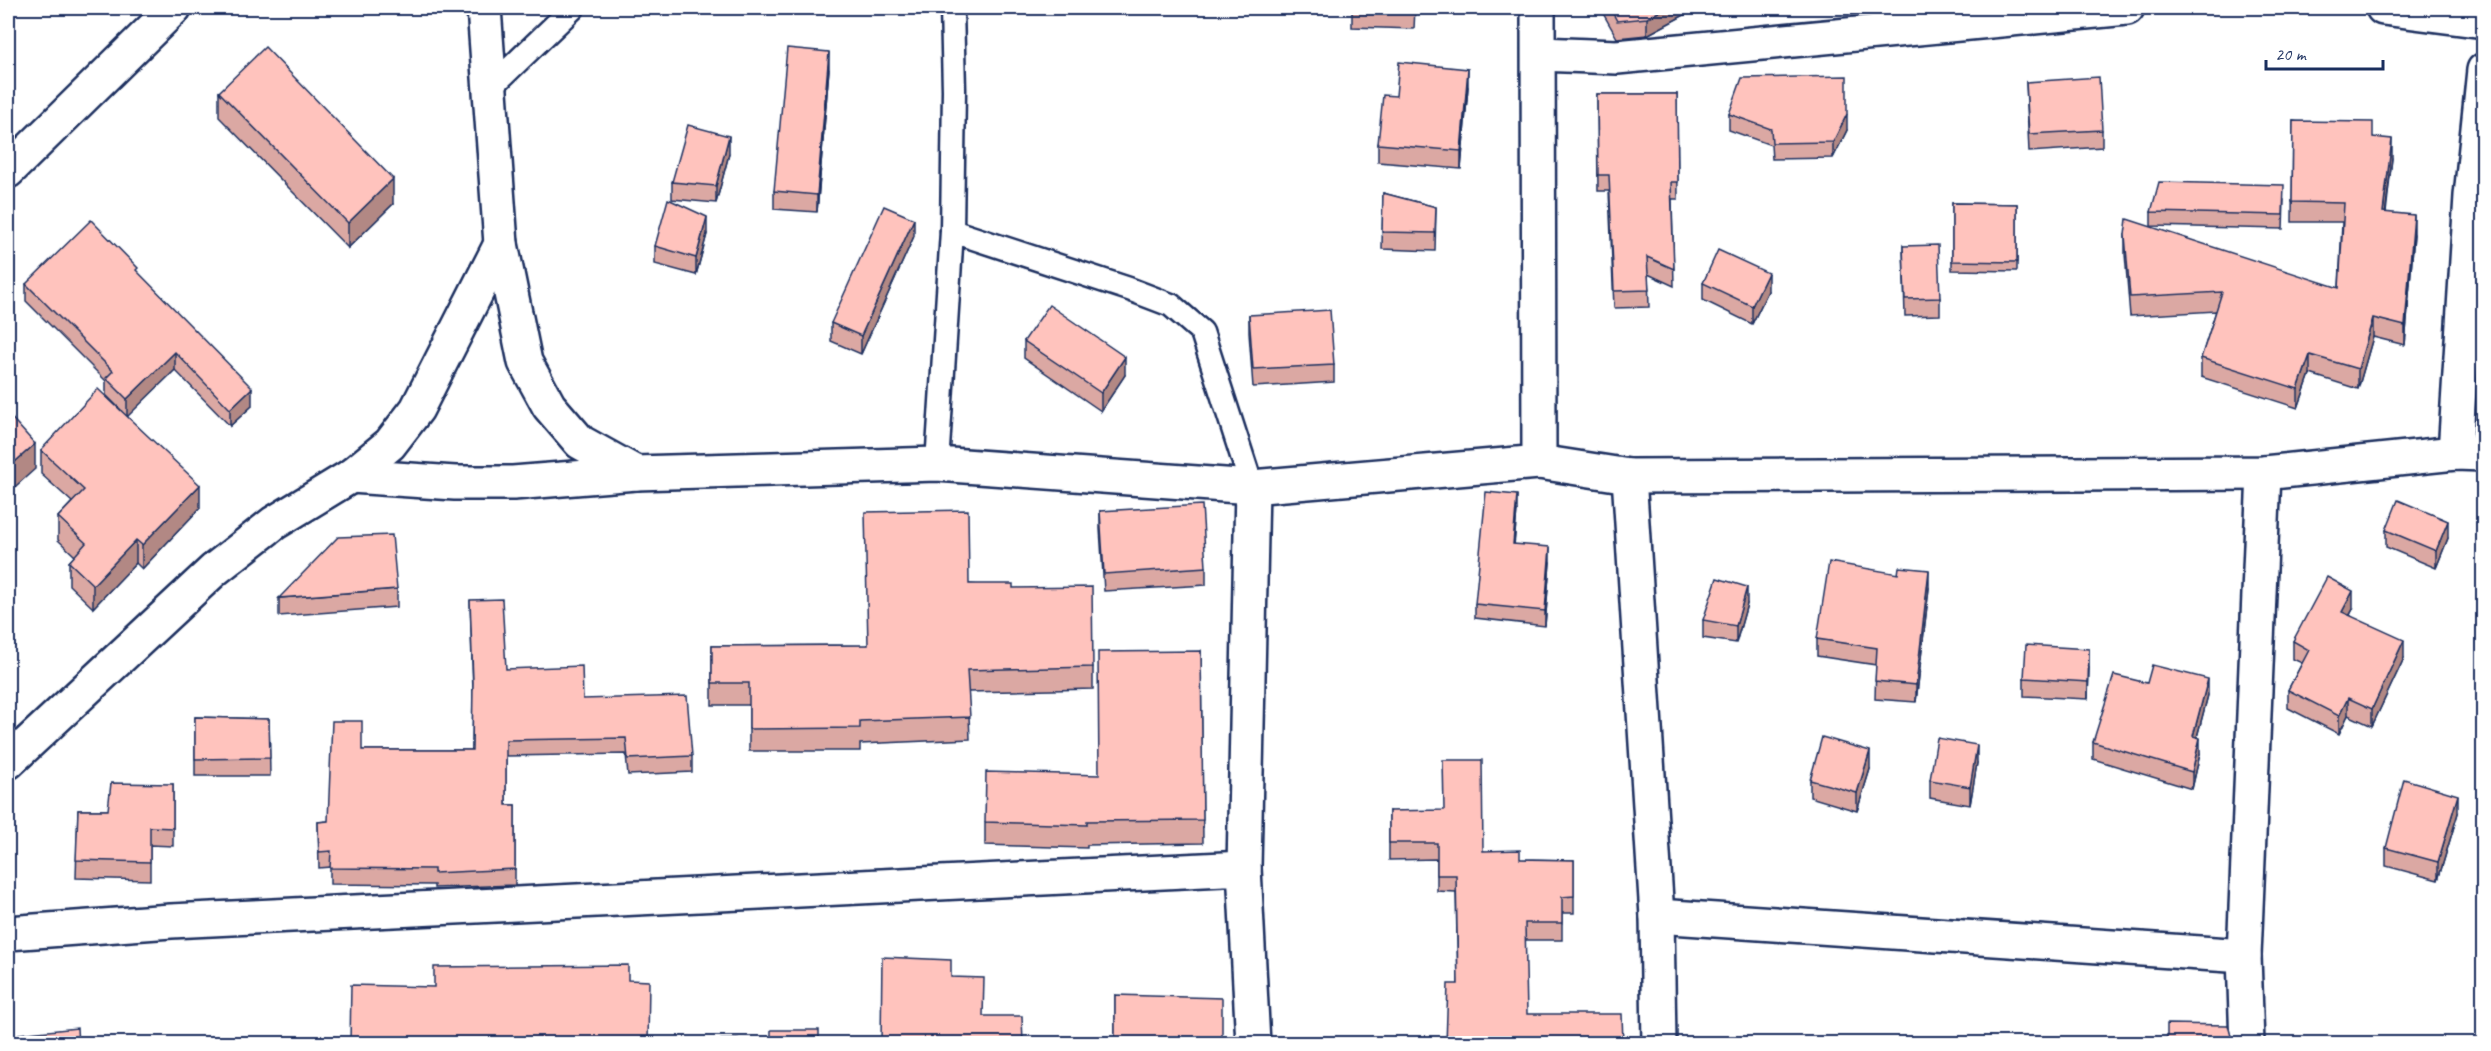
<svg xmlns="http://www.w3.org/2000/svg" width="2491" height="1051" font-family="Caveat,sans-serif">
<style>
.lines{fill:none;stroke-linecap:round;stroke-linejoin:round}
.lane-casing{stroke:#1b2f5e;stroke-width:27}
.street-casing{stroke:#1b2f5e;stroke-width:38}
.lane{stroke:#fff;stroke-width:22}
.street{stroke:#fff;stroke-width:33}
.wall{fill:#dba8a3;stroke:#1b2f5e;stroke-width:1.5}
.shaded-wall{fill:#b28884;stroke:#1b2f5e;stroke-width:1.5}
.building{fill:#ffc3bd;stroke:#1b2f5e;stroke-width:1.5}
</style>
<rect width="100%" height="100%" fill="#fff"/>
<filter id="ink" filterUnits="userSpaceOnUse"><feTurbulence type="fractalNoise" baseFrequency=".0167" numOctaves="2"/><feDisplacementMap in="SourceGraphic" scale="12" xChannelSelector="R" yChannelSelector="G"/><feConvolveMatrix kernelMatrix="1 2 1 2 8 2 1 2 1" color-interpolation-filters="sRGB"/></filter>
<g filter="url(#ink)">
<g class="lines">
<defs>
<g id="lane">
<polyline points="491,87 573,8"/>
<polyline points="952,231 1129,289 1171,305 1202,332 1252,487"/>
<polyline points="937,464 952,231 954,90 952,8"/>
</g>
<g id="street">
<polyline points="484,8 501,244 525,362 549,406 580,442 636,473 937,464 1252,487 1539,462"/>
<polyline points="1538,8 1539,462 1629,476 2264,473 2455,453 2484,454"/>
<polyline points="2383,8 2484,21"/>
<polyline points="1539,54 1617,57 2127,8"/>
<polyline points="8,171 174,8"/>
<polyline points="2455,453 2471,196 2484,70"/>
<polyline points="351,476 455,483 513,483 636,473"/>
<polyline points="1629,476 1657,916 1659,1044"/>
<polyline points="8,762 214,570 274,523 351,476 390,444 417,409 501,244"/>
<polyline points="1244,868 1252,487"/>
<polyline points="1657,916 2244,956"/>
<polyline points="8,933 171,921 1244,868 1253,1044"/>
<polyline points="2247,1044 2244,956 2264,473"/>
</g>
</defs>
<!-- lane casing -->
<use href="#lane" class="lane-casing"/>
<!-- street casing -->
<use href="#street" class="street-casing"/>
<!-- lane -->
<use href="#lane" class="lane"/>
<!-- street -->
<use href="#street" class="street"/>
</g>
<!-- wall -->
<g class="wall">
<polygon points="1415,8 1414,29 1352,27 1352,10"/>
<polygon points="1600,8 1688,8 1688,13 1647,35 1617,38"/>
<polygon points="829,69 817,212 774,209 774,191"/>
<polygon points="2026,82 2102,130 2102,147 2029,152"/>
<polygon points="1468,87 1461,169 1378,162 1378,144 1396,96"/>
<polygon points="219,92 393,204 348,248 219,117"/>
<polygon points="1597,94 1677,94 1678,199 1672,199 1674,286 1648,274 1649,307 1614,308 1609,191 1598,191"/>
<polygon points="1729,114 1847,130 1833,158 1772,159 1771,145 1729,130"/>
<polygon points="2293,121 2373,137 2392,158 2386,213 2414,234 2405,345 2373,337 2358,389 2310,374 2298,408 2201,377 2201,358 2216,311 2130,316 2125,254 2125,235 2339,288 2342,222 2292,222"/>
<polygon points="729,154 716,203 672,199 672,182"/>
<polygon points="1383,193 1436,207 1435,251 1382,249"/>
<polygon points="2284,200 2283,229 2151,226 2151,212"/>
<polygon points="1952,203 2017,204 2017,271 1952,270"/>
<polygon points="707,234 696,275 655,264 655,246"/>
<polygon points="914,236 861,354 831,341 831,323"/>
<polygon points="1903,246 1940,298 1940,315 1905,316"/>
<polygon points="138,273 252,406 230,426 175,370 127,416 200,508 142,569 136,563 93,608 69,585 69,562 75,556 58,540 58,517 72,502 41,474 41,450 121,410 106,395 106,381 26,301 26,284"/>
<polygon points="1703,283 1768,291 1752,324 1703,300"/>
<polygon points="1249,315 1334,365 1334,382 1253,387 1249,333"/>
<polygon points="1024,341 1125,375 1101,411 1024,358"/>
<polygon points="1517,510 1514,544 1550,562 1545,626 1475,618 1475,604"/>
<polygon points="1100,511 1206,567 1206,585 1104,591 1100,529"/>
<polygon points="2386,530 2448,538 2436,568 2386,547"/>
<polygon points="969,584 1013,588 1093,667 1093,689 968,692 970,739 860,744 860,751 749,751 749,705 712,705 712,646 867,645"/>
<polygon points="1929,588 1916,702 1875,699 1876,665 1817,656 1817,639"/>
<polygon points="397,589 397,607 279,616 279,598"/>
<polygon points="470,600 506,669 583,699 692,756 692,772 628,775 626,754 506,756 506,805 515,805 515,885 434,888 434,885 330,884 330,867 319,868 318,822 328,821 362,750 472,750 473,692"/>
<polygon points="1747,604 1736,643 1703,638 1703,620"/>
<polygon points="2353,609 2350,615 2404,658 2372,726 2348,715 2339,734 2288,708 2288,690 2302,663 2293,659 2293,641"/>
<polygon points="1201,651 1203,843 1087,845 1087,848 985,845 985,822 1099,775"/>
<polygon points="2089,667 2088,699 2024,696 2024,678"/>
<polygon points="2147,683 2208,695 2197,737 2200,754 2192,789 2093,759 2093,742"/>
<polygon points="195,717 269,719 270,776 195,776"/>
<polygon points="1977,763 1970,805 1930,798 1930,780"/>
<polygon points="1870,769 1857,811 1810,797 1810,780"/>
<polygon points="173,784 173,846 150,845 150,880 76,878 78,810 108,810"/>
<polygon points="1389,811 1483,851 1520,859 1574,860 1574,913 1562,913 1562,940 1526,940 1446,1044 1458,984 1456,892 1437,891 1437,859 1389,860"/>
<polygon points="2458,813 2438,880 2386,866 2386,848"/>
<polygon points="1115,995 1222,1044 1115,1044"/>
</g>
<!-- shaded-wall -->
<g class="shaded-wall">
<polygon points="1666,8 1688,8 1688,13 1647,35 1647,18"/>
<polygon points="829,52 829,69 817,212 817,195"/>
<polygon points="1468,69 1468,87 1461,169 1461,151"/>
<polygon points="1847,114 1847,130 1833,158 1833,142"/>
<polygon points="729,136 729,154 716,203 716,186"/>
<polygon points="2392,139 2392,158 2383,232 2383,212"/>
<polygon points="393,179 393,204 348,248 348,223"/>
<polygon points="2414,215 2414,234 2405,345 2405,326"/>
<polygon points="707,217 707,234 696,275 696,258"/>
<polygon points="914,219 914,236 861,354 861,336"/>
<polygon points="1768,273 1768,291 1752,324 1752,306"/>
<polygon points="2373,318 2373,337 2358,389 2358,369"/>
<polygon points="175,352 175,370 127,417 127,399"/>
<polygon points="2310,355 2310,374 2298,408 2298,389"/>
<polygon points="1125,357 1125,375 1101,411 1101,393"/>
<polygon points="252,388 252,406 230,426 230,409"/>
<polygon points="35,444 35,469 8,493 8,468"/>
<polygon points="200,485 200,508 142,569 142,545"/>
<polygon points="1517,495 1517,510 1513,558 1513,544"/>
<polygon points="2448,521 2448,538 2436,568 2436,551"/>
<polygon points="136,540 136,563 93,608 93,585"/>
<polygon points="1550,547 1550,562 1545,626 1545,611"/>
<polygon points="1929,570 1929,588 1916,702 1916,685"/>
<polygon points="1747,587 1747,604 1736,643 1736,626"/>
<polygon points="2353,591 2353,609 2342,629 2342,612"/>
<polygon points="2404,640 2404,658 2372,726 2372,709"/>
<polygon points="2089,649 2089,667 2088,699 2088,682"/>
<polygon points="2208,679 2208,695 2193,752 2193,736"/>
<polygon points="2348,698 2348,715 2339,734 2339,716"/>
<polygon points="2200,738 2200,754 2192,789 2192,772"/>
<polygon points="1977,745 1977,763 1970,805 1970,787"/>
<polygon points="1870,751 1870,769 1857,811 1857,793"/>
<polygon points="2458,795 2458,813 2438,880 2438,862"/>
</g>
<!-- building -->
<g class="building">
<polygon points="1352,8 1414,8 1414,11 1352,10"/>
<polygon points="1610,8 1666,8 1647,18 1617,21"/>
<polygon points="265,47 393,179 348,223 219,92"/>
<polygon points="787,48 829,52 817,195 774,191"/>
<polygon points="1399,62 1468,69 1461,151 1378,144 1383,95 1396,96"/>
<polygon points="1847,76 1847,114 1833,142 1772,143 1771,129 1729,114 1742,78"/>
<polygon points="2099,77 2102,130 2029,134 2026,82"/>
<polygon points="1597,94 1677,94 1678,182 1671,182 1674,269 1647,257 1649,290 1614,291 1609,175 1598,175"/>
<polygon points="2293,121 2373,122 2373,137 2392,139 2383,212 2414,215 2405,326 2373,318 2358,369 2310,355 2298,389 2201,358 2222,292 2130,297 2125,235 2127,219 2339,288 2344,203 2292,202"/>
<polygon points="688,125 729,136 716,186 672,182"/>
<polygon points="2159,182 2284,185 2283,215 2151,212"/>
<polygon points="1383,193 1436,207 1435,233 1382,232"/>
<polygon points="668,199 707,217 696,258 655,246"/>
<polygon points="1952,203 2017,204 2017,262 1952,261"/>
<polygon points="884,206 914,219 861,336 831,323"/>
<polygon points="91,220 138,268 136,270 252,388 230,409 175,352 127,399 106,378 113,371 26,284"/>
<polygon points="1938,245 1940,298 1905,299 1903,246"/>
<polygon points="1718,250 1768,273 1752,306 1703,283"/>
<polygon points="1049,305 1125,357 1101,393 1024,341"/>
<polygon points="1330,310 1334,365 1253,369 1249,315"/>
<polygon points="98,389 200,485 142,545 136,540 93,585 69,562 86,543 58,517 84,490 41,450"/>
<polygon points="8,414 35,444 8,468"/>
<polygon points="1486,492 1517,495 1513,544 1550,547 1545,611 1475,604"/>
<polygon points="2398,500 2448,521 2436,551 2386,530"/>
<polygon points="1202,505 1206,567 1104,574 1100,511"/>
<polygon points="968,510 969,584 1013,584 1013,588 1092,587 1093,667 967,670 970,717 860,721 860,728 749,729 749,683 712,683 712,646 868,645 865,512"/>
<polygon points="392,535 397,589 279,598 338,537"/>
<polygon points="1829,562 1898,574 1899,567 1929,570 1916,685 1875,681 1877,648 1817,639"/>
<polygon points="2327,577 2353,591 2342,612 2404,640 2372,709 2348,698 2339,716 2288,690 2309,650 2293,641"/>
<polygon points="1717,578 1747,587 1736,626 1703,620"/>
<polygon points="502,599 506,669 582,666 583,699 687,696 692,756 628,759 626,738 506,740 506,805 515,805 515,869 434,873 434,869 330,868 331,851 319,852 318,822 328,821 332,721 362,721 362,750 472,750 473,682 470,600"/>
<polygon points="2026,645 2089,649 2088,682 2024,678"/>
<polygon points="1201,651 1203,820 1087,821 1087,825 985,822 986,772 1099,775 1098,652"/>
<polygon points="2152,665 2208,679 2193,736 2200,738 2192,772 2093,742 2114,675 2147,683"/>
<polygon points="195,717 269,719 270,758 195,759"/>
<polygon points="1822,737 1870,751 1857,793 1810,780"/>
<polygon points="1937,738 1977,745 1970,787 1930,780"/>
<polygon points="1443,760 1482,760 1483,851 1520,850 1520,859 1574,860 1574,896 1562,897 1562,923 1525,923 1527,1014 1622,1014 1623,1044 1446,1044 1448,984 1458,984 1456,875 1437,875 1437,843 1389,843 1389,811 1444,810"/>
<polygon points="2404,779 2458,795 2438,862 2386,848"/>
<polygon points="111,783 173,784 173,828 150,827 150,862 76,860 78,810 108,810"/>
<polygon points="882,957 951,960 951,977 984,978 983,1016 1022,1016 1023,1044 881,1044"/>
<polygon points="628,965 628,980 649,981 648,1044 350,1044 351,985 434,987 434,967"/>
<polygon points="1115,995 1222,998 1222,1044 1173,1044 1173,1041 1115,1042"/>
<polygon points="2167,1024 2228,1025 2231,1036 2235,1040 2235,1044 2167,1044"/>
<polygon points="77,1028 78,1044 20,1044 19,1034"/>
<polygon points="771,1030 819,1030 819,1044 721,1044 721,1040 771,1039"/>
<rect x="183" y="1041" width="32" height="3"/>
</g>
</g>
<!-- margin -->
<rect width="2491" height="1051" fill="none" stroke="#fff" stroke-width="30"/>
<rect x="15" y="15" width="2461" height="1021" fill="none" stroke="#1b2f5e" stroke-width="2" filter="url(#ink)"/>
<!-- scale -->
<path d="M2266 60v9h117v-9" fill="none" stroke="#1b2f5e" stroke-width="3"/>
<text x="2275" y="60" font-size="18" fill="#1b2f5e" stroke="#ffffff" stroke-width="4.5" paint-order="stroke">20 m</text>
</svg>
